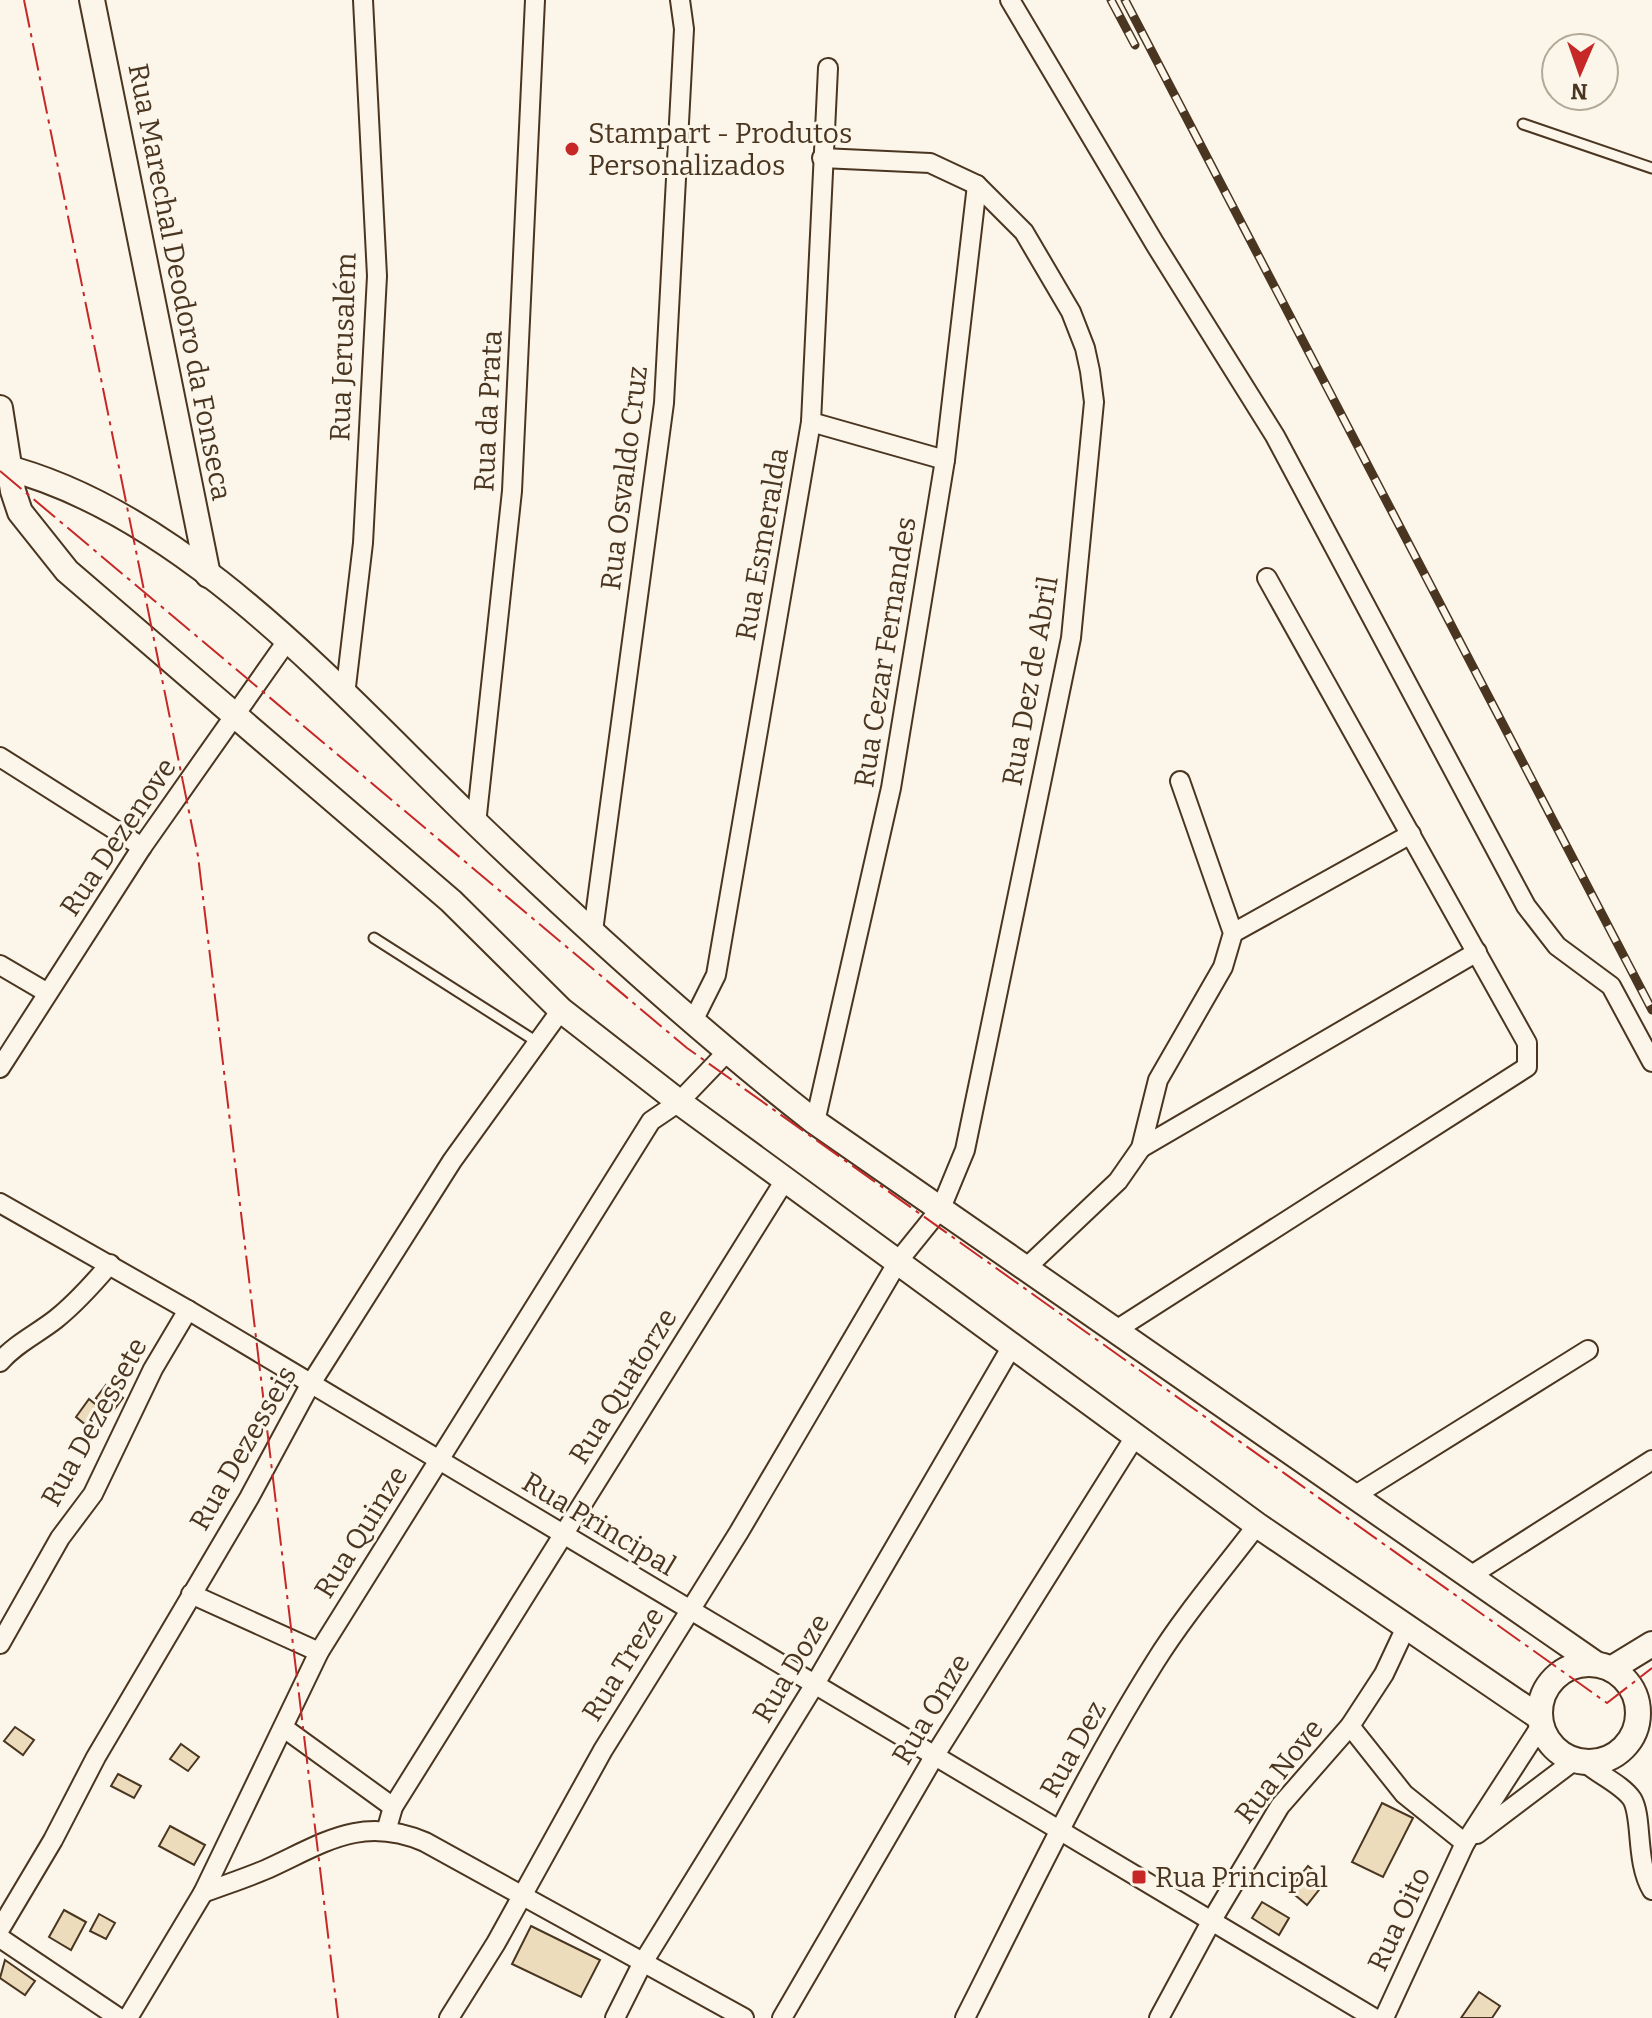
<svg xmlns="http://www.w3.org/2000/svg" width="1652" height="2018" font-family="Bitter,serif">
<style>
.building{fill:#ecdcbc;stroke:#4a3520;stroke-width:2}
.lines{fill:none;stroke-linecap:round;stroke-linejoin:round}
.lane-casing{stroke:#4a3520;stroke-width:13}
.street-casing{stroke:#4a3520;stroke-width:22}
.secondary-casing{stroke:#4a3520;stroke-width:28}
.lane{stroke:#fbf6e9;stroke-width:9}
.street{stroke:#fbf6e9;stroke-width:18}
.secondary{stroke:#fbf6e9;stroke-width:24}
.rail-casing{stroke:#4a3520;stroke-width:9}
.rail{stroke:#fbf6e9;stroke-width:6;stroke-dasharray:18;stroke-linecap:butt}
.power{stroke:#c62828;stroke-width:2;stroke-dasharray:28 6 4 6;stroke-linecap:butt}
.poi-dot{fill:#c62828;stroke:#fbf6e9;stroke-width:3}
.labels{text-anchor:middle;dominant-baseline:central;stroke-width:6;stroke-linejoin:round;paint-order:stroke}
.poi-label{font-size:28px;fill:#4a3520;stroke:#fbf6e9;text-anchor:start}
.street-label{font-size:28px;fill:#4a3520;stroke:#fbf6e9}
</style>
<rect width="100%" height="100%" fill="#fbf6e9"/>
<!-- building -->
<g class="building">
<polygon points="106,1385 123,1398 113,1411 96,1398"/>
<polygon points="89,1399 106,1413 92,1430 76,1417"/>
<polygon points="15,1727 34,1740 23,1755 4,1741"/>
<polygon points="181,1744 199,1757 188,1771 170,1759"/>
<polygon points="118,1774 141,1786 134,1798 111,1786"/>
<polygon points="1382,1803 1413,1818 1383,1877 1352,1862"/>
<polygon points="170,1826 205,1845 194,1865 159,1846"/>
<polygon points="1308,1866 1326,1881 1307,1905 1289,1890"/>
<polygon points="1262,1902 1289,1918 1279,1935 1252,1918"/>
<polygon points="64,1910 86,1922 71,1950 49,1937"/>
<polygon points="99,1914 115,1923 106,1939 90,1931"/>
<polygon points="531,1926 600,1960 581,1997 512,1964"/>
<polygon points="5,1960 35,1981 25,1995 0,1978"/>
<polygon points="1479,1992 1500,2006 1492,2018 1461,2018"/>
</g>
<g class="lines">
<defs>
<g id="lane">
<polyline points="1523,124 1652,168"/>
<polyline points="374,938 537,1042"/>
</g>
<g id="street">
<polyline points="1010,0 1155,244 1275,436 1526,906 1557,946 1611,986 1652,1062"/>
<polyline points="811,422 945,460"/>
<polyline points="345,695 363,543 377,276 363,0"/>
<polyline points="0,757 142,847"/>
<polyline points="476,824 512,491 535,0"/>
<polyline points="593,931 664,403 684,29 680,0"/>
<polyline points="1233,933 1411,834"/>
<polyline points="0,965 46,992"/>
<polyline points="693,1021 716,975 811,422 828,68"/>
<polyline points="0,1068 142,847 287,641"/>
<polyline points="815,1122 891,788 945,460 977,185"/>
<polyline points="1141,1148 1477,952"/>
<polyline points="0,1203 188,1310 1374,2018"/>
<polyline points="1026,1268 1118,1181 1141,1148 1158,1080 1223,967 1233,933 1180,781"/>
<polyline points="1116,1330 1527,1067 1527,1043 1267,578"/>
<path d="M0,1362c15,-18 37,-28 56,-43 20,-16 37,-35 54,-55"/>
<polyline points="1354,1496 1588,1350"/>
<polyline points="1470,1576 1652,1460"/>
<polyline points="191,1594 319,1652"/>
<polyline points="1407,1625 1384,1674 1350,1726 1404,1794 1465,1843"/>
<polyline points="0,1644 60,1538 93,1494 153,1369 188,1310"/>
<polyline points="284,1728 393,1807"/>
<path d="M1583,1761c14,13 39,23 49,38 11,18 3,63 20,91"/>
<polyline points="387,1828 393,1807 785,1180"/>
<polyline points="1477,1834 1575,1760"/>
<path d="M203,1893c21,-8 43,-15 64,-24 57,-26 94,-54 158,-27l319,176"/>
<polyline points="0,1929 53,1840 96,1757 249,1498 310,1385 452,1161 561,1010"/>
<polyline points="0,1938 119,2018"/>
<polyline points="128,2018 203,1893 319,1652 651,1121 679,1102 726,1053"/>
<polyline points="449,2018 496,1943 603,1750 739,1532 899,1260 941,1208 965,1150 1071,638 1094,402 1090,371 1085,348 1071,312 1024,232 977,185 930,163 822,158"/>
<polyline points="615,2018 642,1964 815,1684 1012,1346"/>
<polyline points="782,2018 935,1755 1136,1435"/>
<path d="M965,2018c61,-120 118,-242 190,-356 30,-48 68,-92 102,-137"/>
<polyline points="1159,2018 1212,1920 1280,1806 1350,1726"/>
<polyline points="1384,2018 1465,1843 1540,1727"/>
</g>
<g id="secondary">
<polyline points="92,0 208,575"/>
<polyline points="0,408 13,491 20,512 67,571 451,901 561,1010 679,1102 1257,1525 1539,1717"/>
<path d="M0,466c184,45 342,228 474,355 109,105 222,208 341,301l781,542"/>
<circle cx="1589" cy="1713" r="49"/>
<polyline points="1611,1669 1652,1644"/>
</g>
</defs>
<!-- lane casing -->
<use href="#lane" class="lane-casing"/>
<!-- street casing -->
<use href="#street" class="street-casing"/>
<!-- secondary casing -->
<use href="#secondary" class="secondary-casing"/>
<!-- lane -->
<use href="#lane" class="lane"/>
<!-- street -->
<use href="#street" class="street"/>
<!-- secondary -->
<use href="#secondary" class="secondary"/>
<defs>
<g id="rail">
<polyline points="1111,0 1135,45"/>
<polyline points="1125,0 1652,1010"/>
</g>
</defs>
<!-- rail casing -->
<use href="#rail" class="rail-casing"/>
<!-- rail -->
<use href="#rail" class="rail"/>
<!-- power -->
<g class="power">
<polyline points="24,0 198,856 338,2018"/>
<polyline points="0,471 687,1048 1607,1703 1652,1668"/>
</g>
</g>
<!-- markers -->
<g class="poi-dot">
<circle cx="572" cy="149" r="8"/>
<rect x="1131" y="1869" width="16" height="16" rx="4"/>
</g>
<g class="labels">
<!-- poi labels -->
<g class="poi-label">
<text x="588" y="133">Stampart - Produtos<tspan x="588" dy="32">Personalizados</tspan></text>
<text x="1155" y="1877">Rua Principal</text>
</g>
<!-- street labels -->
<g class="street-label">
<text transform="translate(180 282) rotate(79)">Rua Marechal Deodoro da Fonseca</text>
<text transform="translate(343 347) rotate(-88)">Rua Jerusalém</text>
<text transform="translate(488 411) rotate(-87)">Rua da Prata</text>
<text transform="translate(624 478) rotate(-83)">Rua Osvaldo Cruz</text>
<text transform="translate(762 544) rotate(-80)">Rua Esmeralda</text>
<text transform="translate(885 652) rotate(-81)">Rua Cezar Fernandes</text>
<text transform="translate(1030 681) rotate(-80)">Rua Dez de Abril</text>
<text transform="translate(118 837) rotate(-56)">Rua Dezenove</text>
<text transform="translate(623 1386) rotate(-58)">Rua Quatorze</text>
<text transform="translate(94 1422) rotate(-61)">Rua Dezessete</text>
<text transform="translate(243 1448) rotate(-60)">Rua Dezesseis</text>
<text transform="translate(599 1524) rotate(31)">Rua Principal</text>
<text transform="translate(361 1532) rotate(-58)">Rua Quinze</text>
<text transform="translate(623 1664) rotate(-58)">Rua Treze</text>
<text transform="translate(791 1668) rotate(-59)">Rua Doze</text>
<text transform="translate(931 1709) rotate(-59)">Rua Onze</text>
<text transform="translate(1073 1749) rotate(-61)">Rua Dez</text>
<text transform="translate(1279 1771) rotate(-52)">Rua Nove</text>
<text transform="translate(1399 1919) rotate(-65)">Rua Oito</text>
</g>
</g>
<!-- north arrow -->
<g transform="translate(1580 72) rotate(182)"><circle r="38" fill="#fbf6e9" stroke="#b4a999" stroke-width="2"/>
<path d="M0-6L14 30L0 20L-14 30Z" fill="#c62828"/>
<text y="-12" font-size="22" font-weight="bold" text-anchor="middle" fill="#4a3520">N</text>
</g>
</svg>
